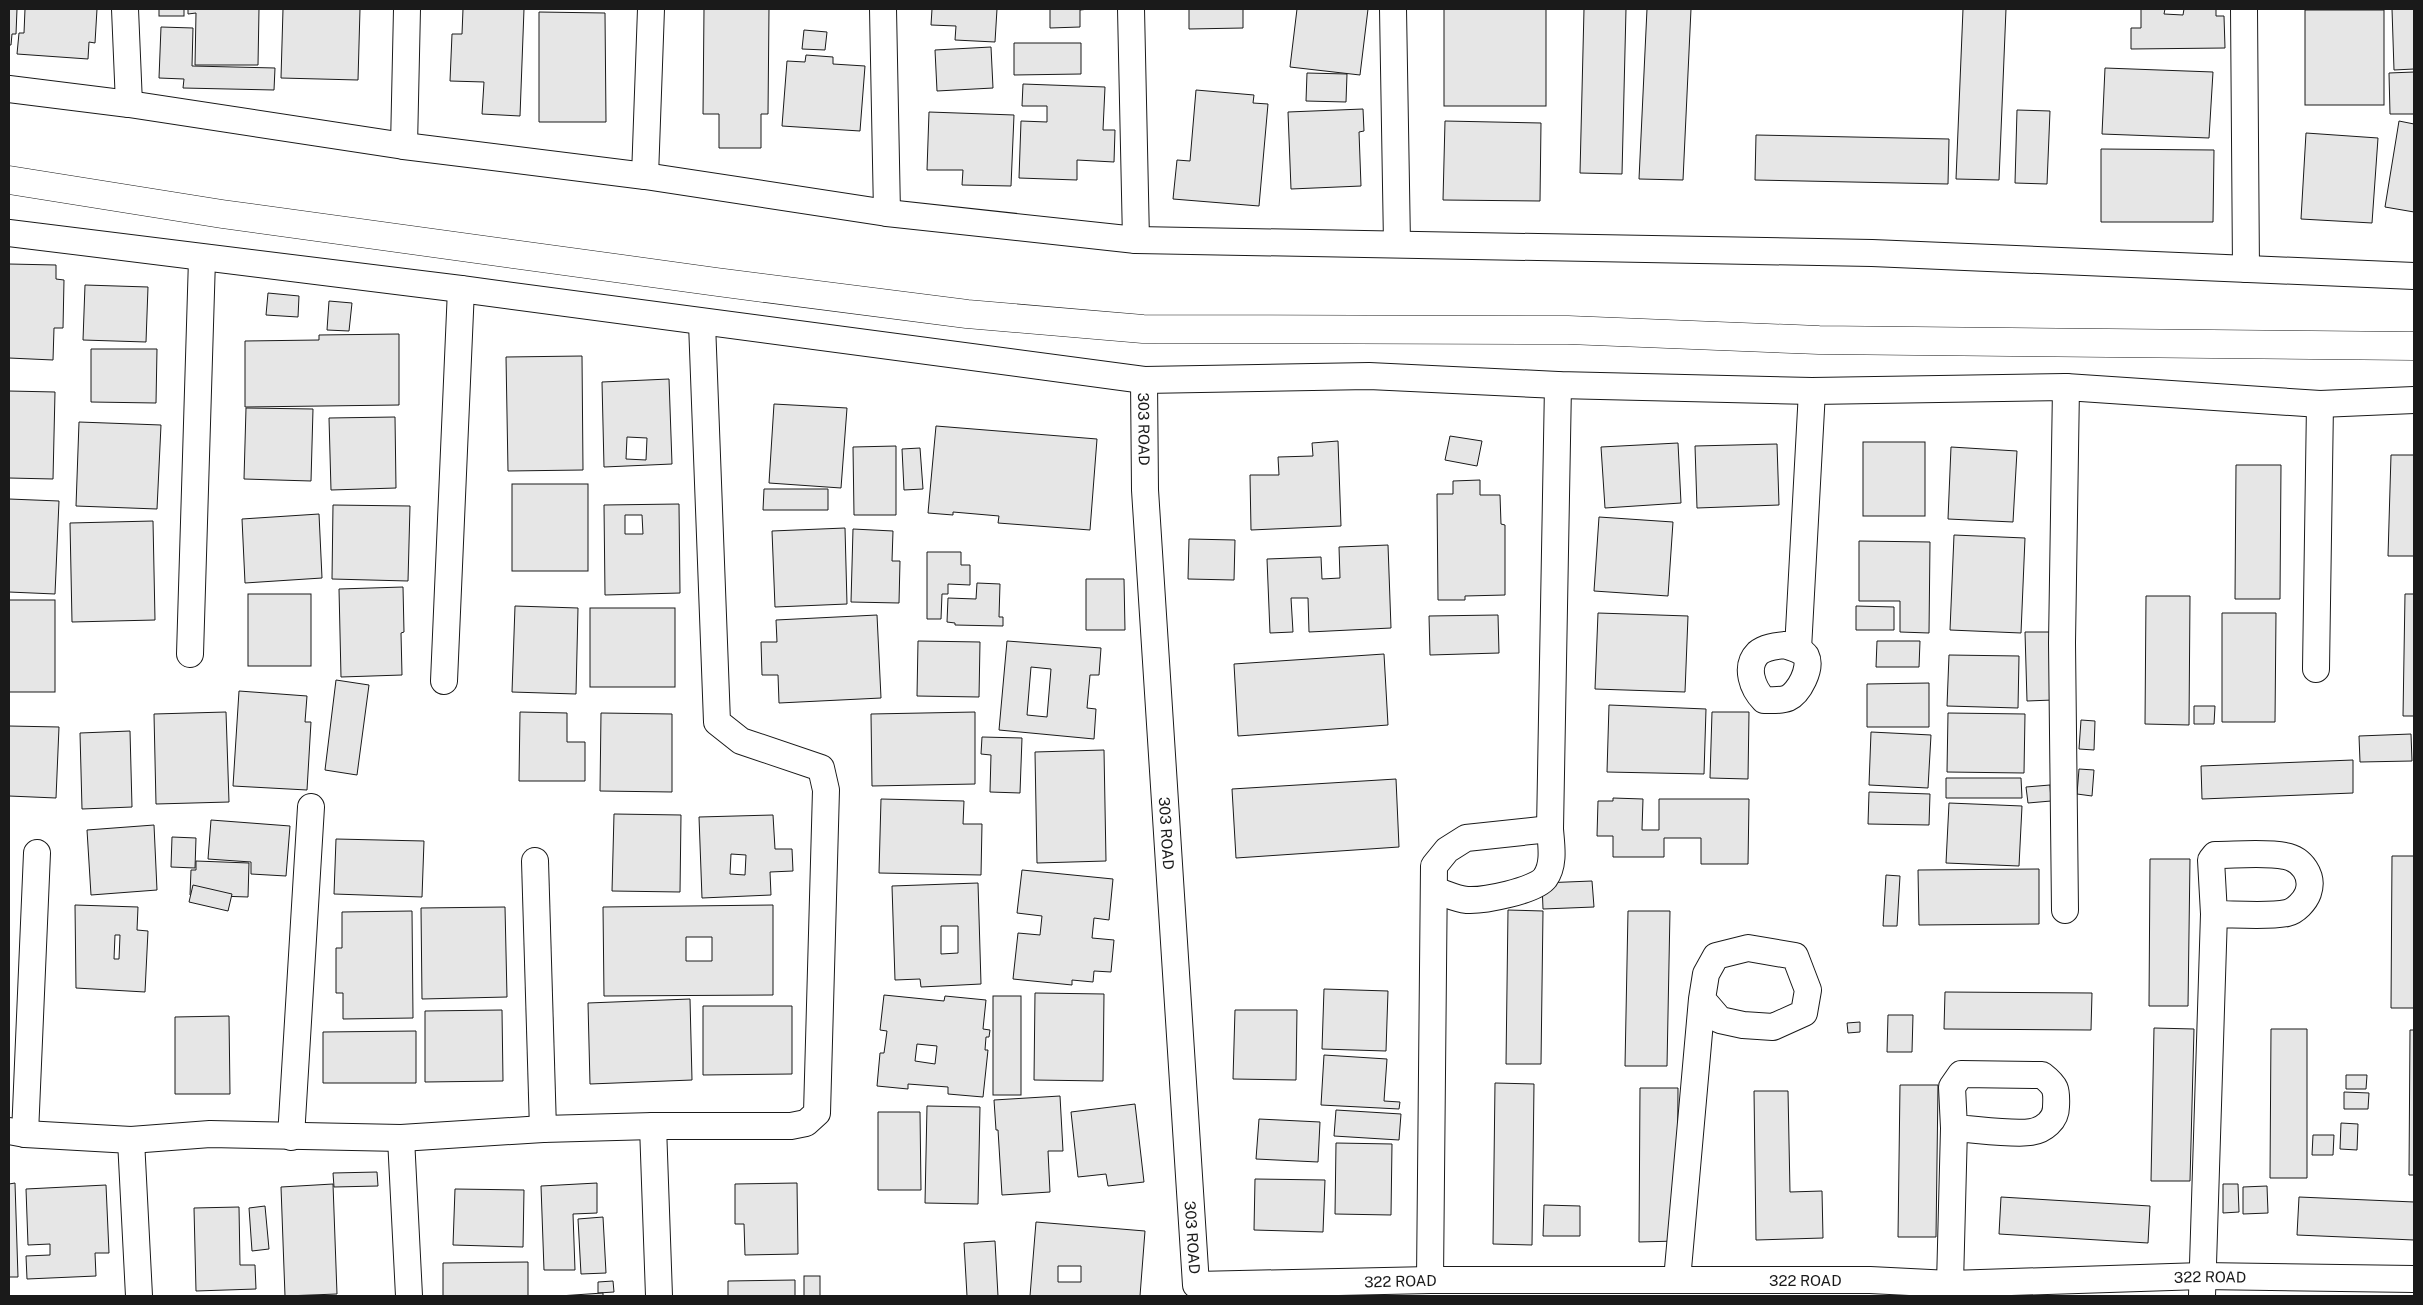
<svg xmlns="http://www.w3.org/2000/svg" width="2423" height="1305" font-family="'Public Sans',sans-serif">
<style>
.building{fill:#e6e6e6;stroke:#1a1a1a;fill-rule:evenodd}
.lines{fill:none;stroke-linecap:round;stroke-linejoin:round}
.street-casing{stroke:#1a1a1a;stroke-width:28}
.secondary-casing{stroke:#1a1a1a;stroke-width:29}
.street{stroke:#fff;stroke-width:26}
.secondary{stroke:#fff;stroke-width:28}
.labels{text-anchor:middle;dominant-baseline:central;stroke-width:4;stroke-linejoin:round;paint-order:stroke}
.street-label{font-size:15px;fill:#1a1a1a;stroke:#fff}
</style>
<rect width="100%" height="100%" fill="#fff"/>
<!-- building -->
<g class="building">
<polygon points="9,9 17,9 16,34 12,34 11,45 9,45"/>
<polygon points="25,9 97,9 95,43 89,42 88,59 17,54 19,33 24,33"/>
<rect x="159" y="9" width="25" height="7"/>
<polygon points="188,9 259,9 258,65 195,65 196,13 188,14"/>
<polygon points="283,9 360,9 358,80 281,78"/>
<polygon points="463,9 524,9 520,116 482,114 484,82 450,81 452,34 462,34"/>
<polygon points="704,9 769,9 768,114 761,114 761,148 719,148 719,114 703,114"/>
<polygon points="932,9 997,9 995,42 955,40 956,26 931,25"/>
<polygon points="1050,9 1089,9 1080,10 1080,27 1050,28"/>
<polygon points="1189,9 1243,9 1243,28 1189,29"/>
<polygon points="1297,9 1368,9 1360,75 1290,67"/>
<rect x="1444" y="9" width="102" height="97"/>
<polygon points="1584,9 1626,9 1622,174 1580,173"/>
<polygon points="1647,9 1691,9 1683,180 1639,179"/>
<polygon points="1963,9 2006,9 1999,180 1956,179"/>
<polygon points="2141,9 2165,9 2164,14 2183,15 2184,9 2216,9 2216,16 2224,16 2225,48 2131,49 2131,28 2141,28"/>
<polygon points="2392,9 2414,9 2414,69 2394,70"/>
<rect x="2305" y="10" width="79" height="95"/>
<polygon points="539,12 605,13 606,122 539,122"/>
<polygon points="161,27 193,28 192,66 275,68 274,90 183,88 184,79 159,78"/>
<polygon points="804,30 827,32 825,50 802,49"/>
<polygon points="1014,43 1081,43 1081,74 1014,75"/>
<polygon points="991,47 993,88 937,91 935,50"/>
<polygon points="806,55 833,57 833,64 865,66 860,131 782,126 787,61 805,62"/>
<polygon points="2105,68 2213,72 2209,138 2102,134"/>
<polygon points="2414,72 2414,114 2390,114 2389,73"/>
<polygon points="1307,73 1347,74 1346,102 1306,101"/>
<polygon points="1023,84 1105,87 1103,130 1115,130 1114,162 1077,160 1077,180 1019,178 1021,121 1047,122 1047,106 1022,106"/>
<polygon points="1196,90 1254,95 1253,103 1268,104 1259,206 1173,199 1177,160 1190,161"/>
<polygon points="1363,109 1364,131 1359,132 1361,186 1291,189 1288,112"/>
<polygon points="2017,110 2050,111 2047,184 2015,183"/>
<polygon points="929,112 1014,115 1011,186 962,185 963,170 927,170"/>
<polygon points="1445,121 1541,123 1540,201 1443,200"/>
<polygon points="2399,121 2414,124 2414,212 2385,207"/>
<polygon points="2306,133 2378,138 2372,223 2301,219"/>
<polygon points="1756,135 1949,139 1948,184 1755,180"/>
<polygon points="2101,149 2214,150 2213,222 2101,222"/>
<polygon points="9,264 56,265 56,279 64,280 63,328 54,328 53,360 9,358"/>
<polygon points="85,285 148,287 146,342 83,340"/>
<polygon points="268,293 299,296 298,317 266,315"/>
<polygon points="329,301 352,303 349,331 327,330"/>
<polygon points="399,334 399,405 245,407 245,341 319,340 319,335"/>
<polygon points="91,349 157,349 156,403 91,402"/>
<polygon points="582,356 583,470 508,471 506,357"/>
<path d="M669,379l3,85 -68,3 -2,-85zM627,437l20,1 -1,22 -20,-1z"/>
<polygon points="9,391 55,392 53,479 9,478"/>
<polygon points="774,404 847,408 841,488 769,483"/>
<polygon points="246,408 313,409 311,481 244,479"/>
<polygon points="395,417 396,488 331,490 329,418"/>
<polygon points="79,422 161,425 157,509 76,506"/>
<polygon points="936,426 1097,439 1090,530 998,523 999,516 953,512 953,515 928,513"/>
<polygon points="1450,436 1482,441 1477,466 1445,460"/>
<polygon points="1338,441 1341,526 1251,530 1250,475 1279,475 1278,457 1313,456 1312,443"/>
<rect x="1863" y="442" width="62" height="74"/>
<polygon points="1678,443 1681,503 1605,508 1601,447"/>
<polygon points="1777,444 1779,505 1697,508 1695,446"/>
<polygon points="896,446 896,515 854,515 853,447"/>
<polygon points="1951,447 2017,451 2013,522 1948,519"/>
<polygon points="920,448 923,489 904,490 902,449"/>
<polygon points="2391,455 2414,455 2414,556 2388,556"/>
<polygon points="2236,465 2281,465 2280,599 2235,599"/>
<polygon points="1480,480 1480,495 1500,495 1501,524 1505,525 1505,595 1465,596 1465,600 1438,600 1437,494 1453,494 1453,481"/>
<rect x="512" y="484" width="76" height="87"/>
<polygon points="764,489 828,489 828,510 763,510"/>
<polygon points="9,499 59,501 55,594 9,592"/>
<path d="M679,504l1,89 -75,2 -1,-90zM625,515h17l1,19h-18z"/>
<polygon points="333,505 410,506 408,581 332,579"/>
<polygon points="319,514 322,578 245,583 242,519"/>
<polygon points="1599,517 1673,522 1668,596 1594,591"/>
<polygon points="153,521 155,620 72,622 70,523"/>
<polygon points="845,528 847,604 775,607 772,531"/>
<polygon points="853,529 893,531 892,561 900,561 899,603 851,602"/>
<polygon points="1954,535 2025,538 2021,633 1950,630"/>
<polygon points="1189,539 1235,540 1234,580 1188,579"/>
<polygon points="1859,541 1930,542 1929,633 1900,632 1900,601 1859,601"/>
<polygon points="1388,545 1391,628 1309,632 1308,598 1291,598 1293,632 1270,633 1267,559 1321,557 1322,579 1340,578 1339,547"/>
<polygon points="927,552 961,552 961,565 970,565 970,585 948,584 948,594 942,594 941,619 927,619"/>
<polygon points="1086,579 1124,579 1125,630 1086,630"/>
<polygon points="977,583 1000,584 999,617 1003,617 1003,626 955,625 955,623 947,622 948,598 976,599"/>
<polygon points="403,587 404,632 401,633 402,675 341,677 339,589"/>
<rect x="248" y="594" width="63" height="72"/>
<polygon points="2405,594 2414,594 2414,716 2403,716"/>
<polygon points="2146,596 2190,596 2189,725 2145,724"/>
<rect x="9" y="600" width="46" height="92"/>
<polygon points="515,606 578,608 576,694 512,692"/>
<polygon points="1856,606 1894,607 1894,630 1856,630"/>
<rect x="590" y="608" width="85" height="79"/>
<polygon points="1598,613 1688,616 1685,692 1595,689"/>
<polygon points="2222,613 2276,613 2275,722 2222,722"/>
<polygon points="877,615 881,698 779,703 778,675 762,675 761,642 777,642 776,620"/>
<polygon points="1498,615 1499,653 1430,655 1429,616"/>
<polygon points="2025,632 2052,632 2053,700 2027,701"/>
<polygon points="918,641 980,642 979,697 917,696"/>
<path d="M1007,641l94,7 -2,27h-9l-3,33 9,1 -2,30 -95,-9zM1031,667l20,2 -4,48 -20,-2z"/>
<polygon points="1877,641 1920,641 1919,667 1876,667"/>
<polygon points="1384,654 1388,725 1238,736 1234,664"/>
<polygon points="1949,655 2019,656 2018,708 1947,706"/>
<polygon points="336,680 369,685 357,775 325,770"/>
<polygon points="1929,683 1929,727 1867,727 1867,684"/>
<polygon points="239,691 307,696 305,722 311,722 307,790 233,786"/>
<polygon points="1609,705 1706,709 1704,774 1607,772"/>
<polygon points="2194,706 2215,706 2214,724 2194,724"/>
<polygon points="226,712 229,802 156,804 154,714"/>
<polygon points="520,712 567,713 567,742 585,742 585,781 519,781"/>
<polygon points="975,712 975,784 872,786 871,714"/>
<polygon points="1712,712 1749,712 1748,779 1710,778"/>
<polygon points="601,713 672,714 672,792 600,791"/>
<polygon points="1948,713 2025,714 2024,773 1947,772"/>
<polygon points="2081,720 2095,721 2094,750 2079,749"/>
<polygon points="9,726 59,727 56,798 9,796"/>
<polygon points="130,731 132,807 82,809 80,733"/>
<polygon points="1871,732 1931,735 1928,788 1869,785"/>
<polygon points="2411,734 2412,761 2360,762 2359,736"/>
<polygon points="982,737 1022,738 1020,793 990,792 991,755 981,754"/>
<polygon points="1104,750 1106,861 1037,863 1035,752"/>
<polygon points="2353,760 2353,793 2202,799 2201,766"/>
<polygon points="2079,769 2094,770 2092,796 2077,794"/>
<polygon points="1946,778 2021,778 2022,798 1946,798"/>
<polygon points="1396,779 1399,847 1236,858 1232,789"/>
<polygon points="2050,785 2051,801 2028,803 2026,787"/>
<polygon points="1869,792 1930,794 1929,825 1868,824"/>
<polygon points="1613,798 1643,799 1642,830 1659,830 1659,799 1749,799 1748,864 1701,864 1701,838 1664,838 1664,857 1613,857 1613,836 1597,836 1598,801 1613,801"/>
<polygon points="881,799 964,801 963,824 982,824 981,875 879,873"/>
<polygon points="1949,803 2022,806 2019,866 1946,863"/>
<polygon points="614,814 681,815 680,892 612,891"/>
<path d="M773,815l2,34h17l1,22 -23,1 1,23 -69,3 -3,-81zM731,854l15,1 -1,20 -15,-1z"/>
<polygon points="211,820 290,826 286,876 251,874 251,862 208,859"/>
<polygon points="154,825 157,890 91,895 87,830"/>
<polygon points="172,837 196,838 195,868 171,867"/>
<polygon points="336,839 424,841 422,897 334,894"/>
<polygon points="2392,856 2414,856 2414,1008 2391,1008"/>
<polygon points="2150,859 2190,859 2188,1006 2149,1006"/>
<polygon points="196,861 249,863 248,897 190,895 191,870 196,870"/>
<polygon points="2039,869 2039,924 1919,925 1918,870"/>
<polygon points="1022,870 1113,879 1109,920 1094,918 1092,938 1114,940 1111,972 1094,971 1093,982 1072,980 1072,985 1013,979 1018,933 1040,935 1042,916 1017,913"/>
<polygon points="1886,875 1900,876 1897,926 1883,926"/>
<polygon points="1592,881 1594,907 1543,909 1542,883"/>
<path d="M978,883l3,101 -60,3 -1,-8 -25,1 -3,-94zM941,926h17v27l-17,1z"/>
<polygon points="193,885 232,894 228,911 189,902"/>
<path d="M75,905l63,2 -1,23 11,1 -3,61 -69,-4zM115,935h5l-1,24h-5z"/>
<path d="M773,905v90l-169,1 -1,-89zM686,937h26v24h-26z"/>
<polygon points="505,907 507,997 422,999 421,908"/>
<polygon points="1508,910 1543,911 1541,1064 1506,1064"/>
<polygon points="412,911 413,1018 343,1019 343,993 336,993 336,948 342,948 342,912"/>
<polygon points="1628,911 1670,911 1667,1066 1625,1066"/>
<polygon points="1324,989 1388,991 1386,1051 1322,1049"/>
<polygon points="1945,992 2092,993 2091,1030 1944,1029"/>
<polygon points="1035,993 1104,994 1103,1081 1034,1080"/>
<path d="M884,995l60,6 1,-5 41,4 -3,29 7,1 -1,7h-3l-1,13h3l-5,47 -35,-3v-7l-40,-3v5l-31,-3 3,-33h4l3,-22 -7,-1zM917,1044l20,2 -2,18 -20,-3z"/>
<rect x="993" y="996" width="28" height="99"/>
<polygon points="690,999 692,1080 590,1084 588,1003"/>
<polygon points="703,1006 792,1006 792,1074 703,1075"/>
<polygon points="502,1010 503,1081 425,1082 425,1011"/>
<polygon points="1235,1010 1297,1010 1296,1080 1233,1079"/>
<polygon points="1888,1015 1913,1015 1912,1052 1887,1052"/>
<polygon points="229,1016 230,1094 175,1094 175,1017"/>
<polygon points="1860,1022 1860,1032 1848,1033 1847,1023"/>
<polygon points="2154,1028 2194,1029 2190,1181 2151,1181"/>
<polygon points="2271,1029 2307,1029 2307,1178 2270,1178"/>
<polygon points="2410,1030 2414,1030 2414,1175 2409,1175"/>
<polygon points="416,1031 416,1083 323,1083 323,1032"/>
<polygon points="1324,1055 1387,1059 1384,1101 1400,1102 1399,1109 1321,1105"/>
<polygon points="2346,1075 2367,1075 2366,1089 2346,1089"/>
<polygon points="1495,1083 1534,1084 1532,1245 1493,1244"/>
<polygon points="1900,1085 1938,1085 1936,1237 1898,1237"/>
<polygon points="1640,1088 1678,1088 1677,1241 1639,1242"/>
<polygon points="1754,1091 1788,1091 1790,1192 1822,1191 1823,1238 1756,1240"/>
<polygon points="2344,1092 2369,1093 2368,1109 2344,1109"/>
<polygon points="1060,1096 1063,1151 1048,1151 1050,1192 1002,1195 998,1130 996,1130 994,1100"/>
<polygon points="1135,1104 1144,1182 1108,1186 1106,1174 1078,1177 1071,1112"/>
<polygon points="927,1106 980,1107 978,1204 925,1203"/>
<polygon points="1336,1110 1401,1114 1399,1140 1334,1136"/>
<polygon points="878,1112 920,1112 921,1190 878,1190"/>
<polygon points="1259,1119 1320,1122 1318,1162 1256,1159"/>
<polygon points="2341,1123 2358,1124 2357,1150 2340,1149"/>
<polygon points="2313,1135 2334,1135 2333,1155 2312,1155"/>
<polygon points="1336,1143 1392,1144 1391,1215 1335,1214"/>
<polygon points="377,1172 378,1186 334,1187 333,1173"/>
<polygon points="1255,1179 1325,1180 1323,1232 1254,1230"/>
<polygon points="15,1183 18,1277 9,1277 9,1184"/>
<polygon points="597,1183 597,1213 573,1214 575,1270 544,1270 541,1186"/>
<polygon points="797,1183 798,1254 745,1255 744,1224 735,1224 735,1184"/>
<polygon points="333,1184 337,1294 285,1296 281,1187"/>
<polygon points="2223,1184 2238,1184 2239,1212 2223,1213"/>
<polygon points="106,1185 109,1253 95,1253 96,1276 27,1279 26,1256 50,1255 50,1244 28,1245 26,1189"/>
<polygon points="2267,1186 2268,1213 2243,1214 2243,1187"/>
<polygon points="455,1189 524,1190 523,1247 453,1245"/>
<polygon points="2001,1197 2150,1206 2148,1243 1999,1234"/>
<polygon points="2299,1197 2414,1202 2414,1240 2297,1235"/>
<polygon points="1544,1205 1580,1206 1580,1236 1543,1236"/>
<polygon points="265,1206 269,1249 252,1251 249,1208"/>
<polygon points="239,1207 240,1265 255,1265 256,1289 196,1291 194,1208"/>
<polygon points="603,1217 606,1273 581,1274 578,1219"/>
<path d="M1036,1222l109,9 -5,65h-110zM1058,1266h23v16h-23z"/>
<polygon points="995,1241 998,1296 967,1296 964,1243"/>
<polygon points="528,1262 528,1296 443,1296 443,1263"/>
<rect x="804" y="1276" width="16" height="20"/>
<polygon points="795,1280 795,1296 728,1296 728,1281"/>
<polygon points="613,1281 614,1292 598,1293 598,1282"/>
<polygon points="603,1293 603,1296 559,1296"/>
</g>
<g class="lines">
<defs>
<g id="street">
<polyline points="125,9 129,104"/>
<polyline points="883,9 887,213"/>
<polyline points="1131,9 1136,240"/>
<polyline points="1393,9 1397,244"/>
<polyline points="2244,9 2246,269"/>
<polyline points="9,89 129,104 404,146 645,176 887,213 1136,240 1872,253 2414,276"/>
<polyline points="404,146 407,9"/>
<polyline points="645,176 651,9"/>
<polyline points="9,233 461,289 1144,380 1369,376 1558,385 1812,391 2066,387 2320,404 2414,400"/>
<path id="s1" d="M1144,380l1,110 51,795 234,-5h440l80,4 252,-8 212,3"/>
<path d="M1785,645c7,3 16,4 21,11 6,12 -7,37 -18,42 -7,3 -17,2 -24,2 -11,-11 -20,-33 -6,-47 7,-6 18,-7 27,-8z"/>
<polyline points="1798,649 1812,391"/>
<polyline points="190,654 202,259"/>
<polyline points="2316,669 2320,404"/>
<polyline points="444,681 461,289"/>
<polyline points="535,861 543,1129"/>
<path d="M1434,890c10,3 22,9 33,10 16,1 68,-9 78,-22 10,-14 6,-34 5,-49l8,-444"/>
<polyline points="2065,910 2062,643 2066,387"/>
<polyline points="653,1126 659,1296"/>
<polyline points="9,1131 25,1134 131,1140 210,1134 401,1138 543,1129 653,1126 791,1126 806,1123 817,1113 826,790 821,768 741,741 717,722 702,323"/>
<polyline points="25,1134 37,853"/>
<polyline points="291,1137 311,807"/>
<polyline points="401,1138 409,1296"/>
<polyline points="131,1140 139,1296"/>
<polyline points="1430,1280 1434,866 1447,850 1466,838 1550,829"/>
<polyline points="1677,1280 1702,999 1706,974 1716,956 1748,948 1795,956 1808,990 1804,1013 1773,1027 1743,1025 1720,1020 1702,999"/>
<path d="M1950,1284l4,-156 -2,-41 9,-13 81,1c14,11 15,14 14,32 0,13 -12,23 -25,25 -18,3 -57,-3 -77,-4"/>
<path d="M2202,1296l12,-382 -3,-54 4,-5c20,0 51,-3 70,1 17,3 29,20 23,37 -3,8 -12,18 -21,20 -18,4 -54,1 -73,1"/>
</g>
<polyline id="secondary" points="9,180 222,214 717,282 967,314 1143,329 1568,330 1819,340 2414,346"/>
</defs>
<!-- street casing -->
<use href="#street" class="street-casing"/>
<!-- secondary casing -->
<use href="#secondary" class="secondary-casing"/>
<!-- street -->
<use href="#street" class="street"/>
<!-- secondary -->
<use href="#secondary" class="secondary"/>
</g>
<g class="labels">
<!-- street labels -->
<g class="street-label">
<text stroke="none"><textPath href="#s1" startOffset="49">303 ROAD</textPath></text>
<text stroke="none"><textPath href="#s1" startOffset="454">303 ROAD</textPath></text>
<text stroke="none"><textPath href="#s1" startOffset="859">303 ROAD</textPath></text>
<text stroke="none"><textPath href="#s1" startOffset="1921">322 ROAD</textPath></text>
<text stroke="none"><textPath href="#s1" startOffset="1516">322 ROAD</textPath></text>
<text stroke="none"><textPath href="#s1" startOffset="1111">322 ROAD</textPath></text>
</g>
</g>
<!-- border -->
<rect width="2423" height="1305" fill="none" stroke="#1a1a1a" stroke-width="20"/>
</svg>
